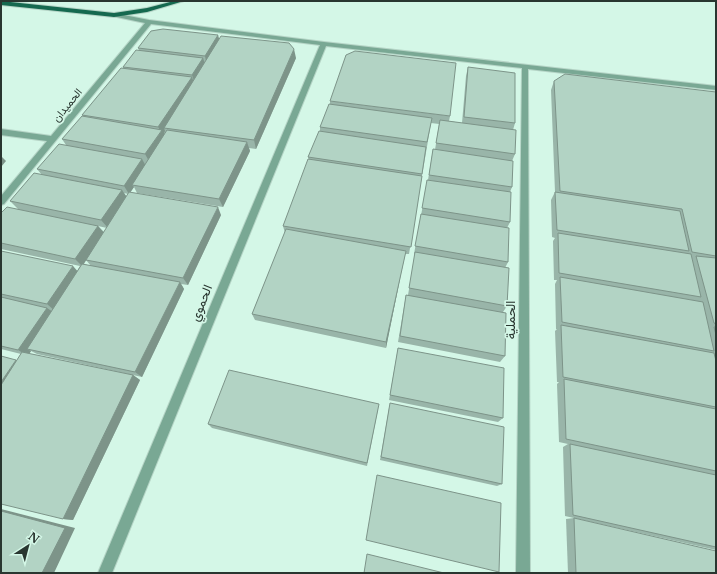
<svg xmlns="http://www.w3.org/2000/svg" width="717" height="574" font-family="'Libre Baskerville',Vazirmatn,serif">
<style>
.lines{fill:none;stroke-linecap:round;stroke-linejoin:round}
.street-casing{stroke:#b5d4c6;stroke-width:2}
.primary-casing{stroke:#b5d4c6;stroke-width:2}
.street{fill:#79a894;fill-rule:evenodd}
.primary{fill:#15694f;fill-rule:evenodd}
.wall{fill:#99b5a9;fill-rule:evenodd}
.shaded-wall{fill:#7d9489}
.building{fill:#b2d3c4;stroke:#7d9489}
.labels{text-anchor:middle;dominant-baseline:central;stroke-width:3.5;stroke-linejoin:round;paint-order:stroke}
.far-street-label{font-size:11px;fill:#293630;stroke:#d4f7e7}
.street-label{font-size:13px;fill:#293630;stroke:#d4f7e7}
</style>
<rect width="100%" height="100%" fill="#d4f7e7"/>
<g class="lines">
<defs>
<polygon id="street" points="114,13 149,20 324,42 716,86 716,90 528,69 530,573 516,573 522,68 326,46 112,573 98,573 320,45 151,24 4,204 1,205 1,196 47,141 1,135 1,129 51,136 145,23 112,16 112,14"/>
<polygon id="primary" points="1,1 114,13 147,8 174,1 184,1 147,12 114,17 1,5"/>
</defs>
<!-- street casing -->
<use href="#street" class="street-casing"/>
<!-- primary casing -->
<use href="#primary" class="primary-casing"/>
<!-- street -->
<use href="#street" class="street"/>
<!-- primary -->
<use href="#primary" class="primary"/>
</g>
<!-- wall -->
<g class="wall">
<path d="M219,39l77,19 -40,91 -7,-1 1,3 -27,56 -86,-14 -3,-6 -4,6 91,22 -33,70 -7,-1 3,5 -42,88 -105,-23 -6,-3 -2,3 104,21 7,5 -67,140 -10,-1 -46,-159 4,-6 -20,-5v-98l76,20 3,-5 -79,-17v-36l17,-4 -8,-8 32,-26 -5,-6 29,-24 -4,-6 21,-22 -1,-2 41,-47v-1l16,-17 -1,-2zM124,193l4,1 -1,3zM98,226l9,2 -3,4zM86,260l5,6 -7,-2z"/>
<polygon points="468,67 515,123 513,130 515,154 512,161 512,187 510,192 510,222 507,228 508,262 505,268 507,306 503,312 505,356 500,362 398,342 406,295 408,295 415,254 414,254 426,188 428,180 433,149 435,150 439,124 431,123 422,176 409,254 405,254 386,348 255,320 252,314 285,233 283,226 309,160 308,157 320,132 320,127 330,104 330,101 450,116 449,121 462,123 466,76"/>
<polygon points="554,81 716,92 716,550 565,516 563,447 568,444 559,442 557,384 559,382 557,382 555,331 557,329 556,329 555,284 557,280 554,280 553,241 555,238 552,237 551,200 555,192 551,90"/>
<polygon points="398,348 503,418 498,422 389,400"/>
<polygon points="389,408 502,484 497,486 380,460"/>
<polygon points="378,409 367,466 212,428 208,424"/>
<polygon points="574,518 716,573 568,573 566,519"/>
</g>
<!-- shaded-wall -->
<g class="shaded-wall">
<polygon points="218,35 221,45 207,66 205,56"/>
<polygon points="294,49 296,58 256,149 254,140"/>
<polygon points="203,58 206,67 195,84 192,75"/>
<polygon points="192,77 195,86 164,128 165,131 164,133 167,139 150,163 145,154 161,132 158,127"/>
<polygon points="247,142 250,151 223,207 219,199"/>
<polygon points="1,156 6,161 1,167"/>
<polygon points="142,159 147,168 132,185 134,187 129,194 124,186"/>
<polygon points="122,190 128,199 108,228 101,220"/>
<polygon points="218,207 221,215 188,285 183,278"/>
<polygon points="98,226 105,234 82,266 75,259"/>
<polygon points="406,251 404,259 386,348 386,342"/>
<polygon points="73,266 80,274 55,311 47,304"/>
<polygon points="180,282 184,289 142,377 135,372"/>
<polygon points="47,308 56,314 27,349 31,351 28,356 18,350"/>
<polygon points="16,360 26,365 1,403 1,382"/>
<polygon points="133,375 140,380 73,520 63,519"/>
<polygon points="1,509 75,528 54,573 42,573 1,511"/>
</g>
<!-- building -->
<g class="building">
<polygon points="163,29 218,35 205,56 138,48 151,31"/>
<polygon points="221,36 289,43 294,49 254,140 164,128"/>
<polygon points="136,50 203,58 192,75 123,67"/>
<polygon points="355,51 456,63 450,116 330,101 346,55"/>
<polygon points="468,67 515,73 515,123 464,117"/>
<polygon points="121,68 192,77 158,127 82,115"/>
<polygon points="565,74 716,92 716,256 692,252 682,209 560,191 554,81"/>
<polygon points="329,104 432,118 427,142 320,127"/>
<polygon points="82,116 162,130 145,154 62,139"/>
<polygon points="440,120 516,130 515,154 436,143"/>
<polygon points="167,130 247,142 219,199 132,185"/>
<polygon points="319,131 426,147 422,174 308,157"/>
<polygon points="59,144 142,159 124,186 37,169"/>
<polygon points="433,149 513,161 512,187 429,175"/>
<polygon points="308,159 422,176 411,247 283,226"/>
<polygon points="34,173 122,190 101,220 10,201"/>
<polygon points="427,180 511,192 510,222 422,208"/>
<polygon points="129,192 218,207 183,278 86,260"/>
<polygon points="555,192 680,211 689,251 557,230"/>
<polygon points="7,207 98,226 75,259 1,243 1,213"/>
<polygon points="421,214 509,228 508,262 415,246"/>
<polygon points="286,229 406,251 386,342 252,314"/>
<polygon points="558,233 691,254 701,297 559,273"/>
<polygon points="1,251 73,266 47,304 1,294"/>
<polygon points="415,252 509,268 507,306 409,288"/>
<polygon points="696,256 716,258 716,324 714,323"/>
<polygon points="82,264 180,282 135,372 27,349"/>
<polygon points="560,277 703,302 714,351 562,322"/>
<polygon points="406,295 506,313 505,356 400,336"/>
<polygon points="1,297 47,308 18,350 1,346"/>
<polygon points="561,325 714,353 716,361 716,407 563,377"/>
<polygon points="714,327 716,327 716,335"/>
<polygon points="398,348 504,368 503,418 390,395"/>
<polygon points="22,352 133,375 63,519 1,504 1,385"/>
<polygon points="1,356 16,360 1,382"/>
<polygon points="229,370 379,404 367,463 208,424"/>
<polygon points="564,379 716,409 716,471 566,439"/>
<polygon points="390,403 504,427 502,484 381,457"/>
<polygon points="570,444 716,475 716,547 573,515"/>
<polygon points="377,475 501,503 499,572 366,540"/>
<polygon points="1,511 65,528 42,573 1,573"/>
<polygon points="574,518 716,551 716,573 576,573"/>
<polygon points="367,554 444,573 364,573"/>
</g>
<g class="labels">
<!-- far-street labels -->
<g class="far-street-label">
<text transform="translate(67 105) rotate(-51)">الحميدان</text>
</g>
<!-- street labels -->
<g class="street-label">
<text transform="translate(201 303) rotate(-68)">الحموي</text>
<text transform="translate(510 320) rotate(-90)">الحملية</text>
</g>
</g>
<!-- border -->
<rect width="717" height="574" fill="none" stroke="#293630" stroke-width="4"/>
<!-- north arrow -->
<g transform="translate(28 546) rotate(36)" stroke="#d4f7e7" stroke-width="3" paint-order="stroke">
<path d="M0-3L7 15L0 10L-7 15Z" fill="#293630"/>
<text y="-6" font-size="11" font-weight="bold" text-anchor="middle" fill="#293630">N</text>
</g>
</svg>
